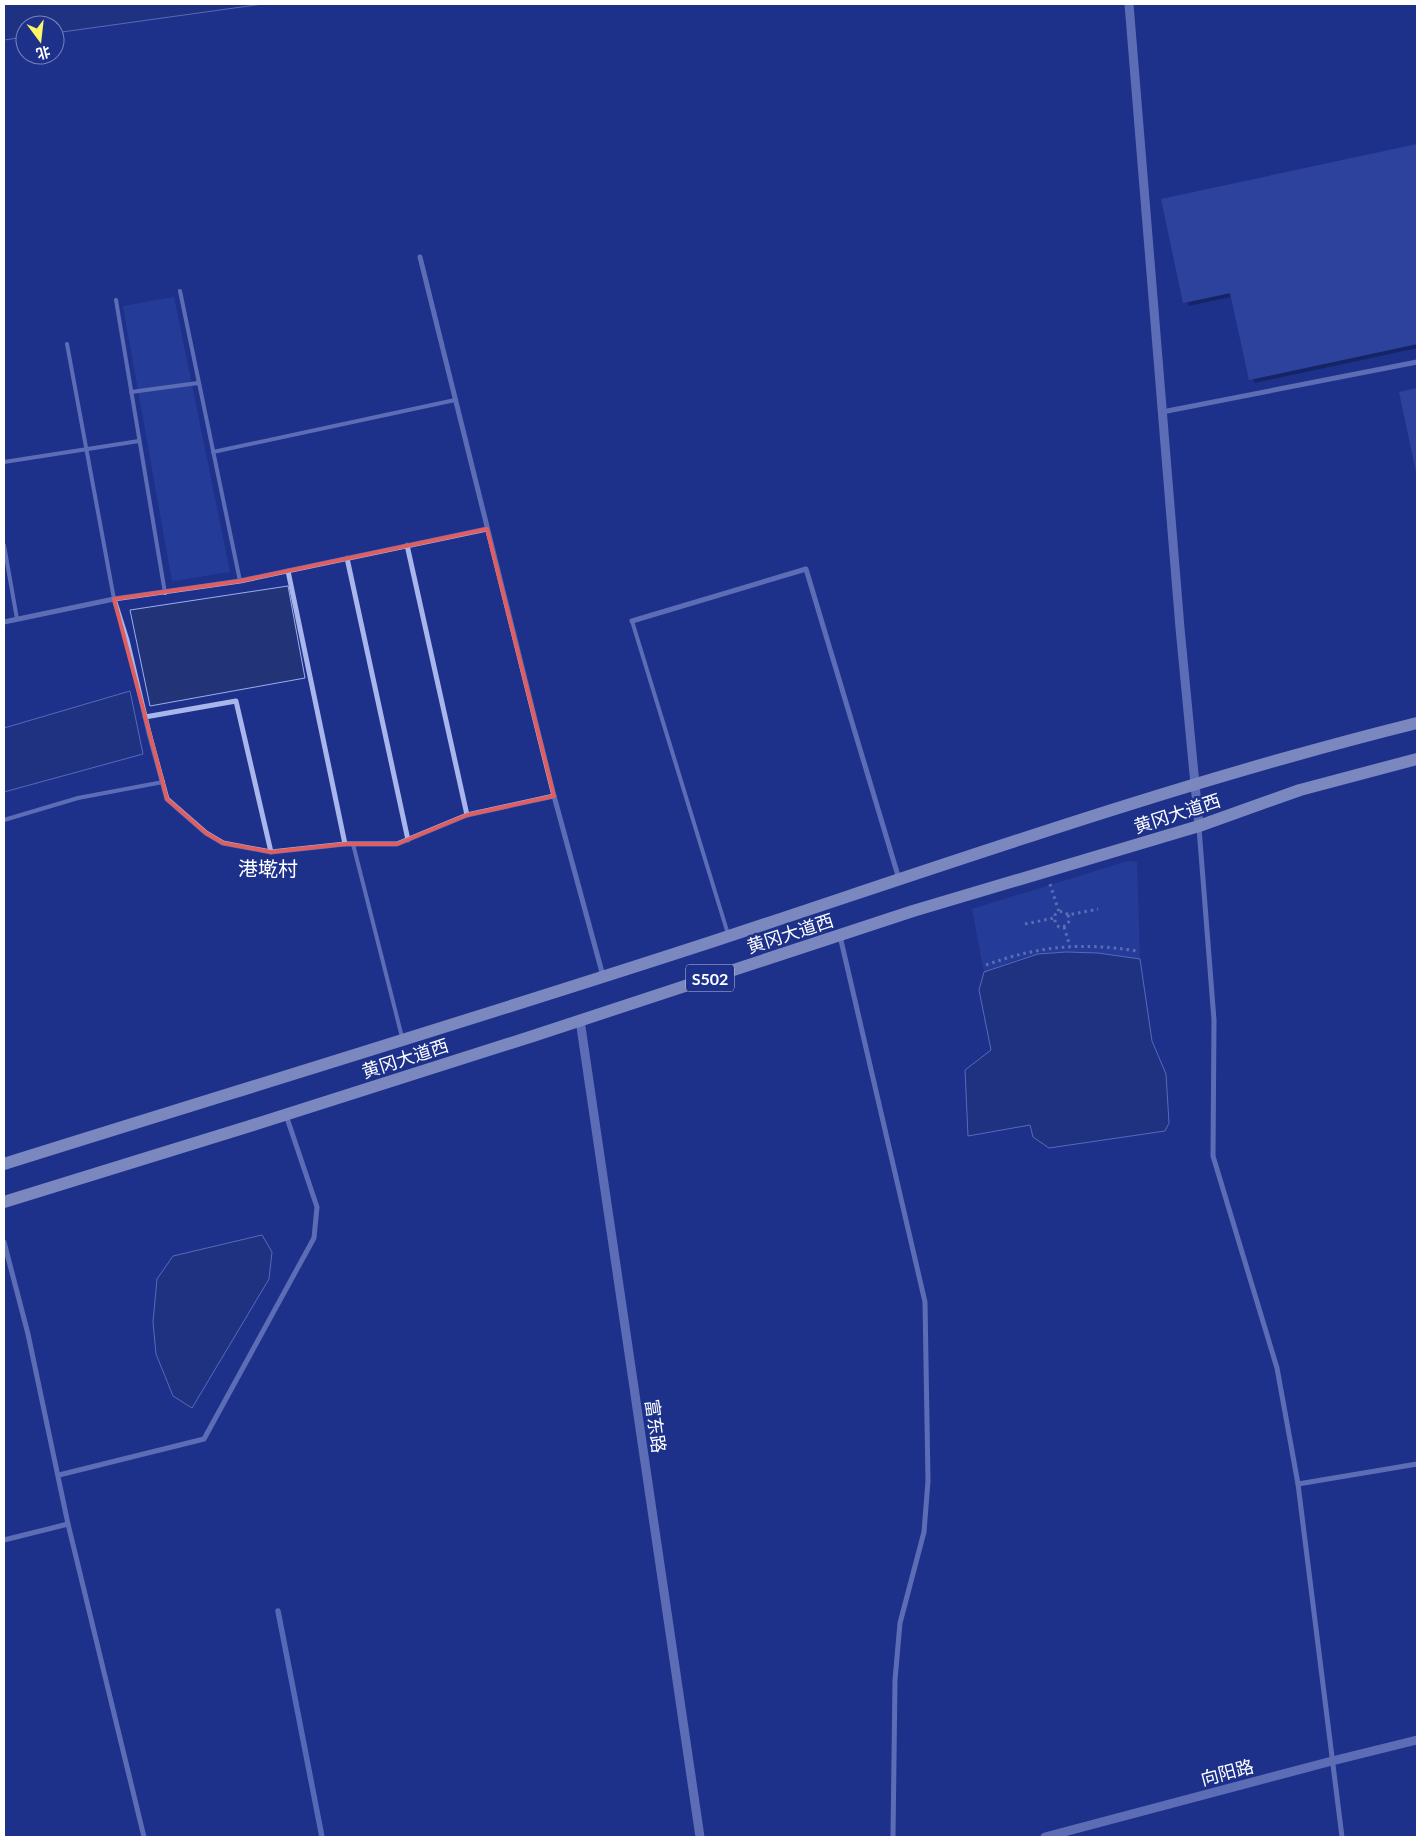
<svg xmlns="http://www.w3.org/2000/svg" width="1421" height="1841" font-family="Lato,'Noto Sans SC',sans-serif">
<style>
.green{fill:#3048a9}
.water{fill:#233377;stroke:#9caeee}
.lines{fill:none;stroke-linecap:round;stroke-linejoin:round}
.stream{stroke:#9caeee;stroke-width:5.5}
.building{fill:#4158b2;filter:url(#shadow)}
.path{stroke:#a9b6ec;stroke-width:3;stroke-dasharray:2.5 4;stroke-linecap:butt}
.service{stroke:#a9b6ec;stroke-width:4}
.minor{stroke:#a9b6ec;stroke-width:5}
.tertiary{stroke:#a9b6ec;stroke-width:9}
.primary{stroke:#eef1ff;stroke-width:12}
.marked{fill:none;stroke:#e05e5e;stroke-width:4;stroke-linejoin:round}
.labels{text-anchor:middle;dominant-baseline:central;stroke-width:5;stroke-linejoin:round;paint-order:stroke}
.shield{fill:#1d318b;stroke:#bbc1dc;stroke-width:1}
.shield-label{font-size:16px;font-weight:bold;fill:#fff}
.street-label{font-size:18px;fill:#fff;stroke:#1d318b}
.quarter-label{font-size:20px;fill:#fff;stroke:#1d318b}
</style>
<defs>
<filter id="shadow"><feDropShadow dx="5.5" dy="3" stdDeviation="0" flood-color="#0009"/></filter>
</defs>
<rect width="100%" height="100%" fill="#1d318b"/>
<!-- green -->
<g class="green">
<polygon points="174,297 230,572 172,581 123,306"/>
<path d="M1128,861l9,1 3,97c-33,-5 -67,-10 -101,-5 -18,3 -37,12 -55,18l-12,-63z"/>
</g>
<!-- water -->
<g class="water">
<polygon points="4,4 263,4 55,33 55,25 25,25 25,37 4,40"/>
<polygon points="288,586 305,678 150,706 130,610"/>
<polygon points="130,691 143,754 4,792 4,728"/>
<polygon points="1066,952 1098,953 1140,959 1152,1041 1166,1074 1169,1123 1165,1131 1049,1148 1033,1137 1030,1125 968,1136 965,1070 991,1050 979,990 984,972 1038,954"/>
<polygon points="262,1235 272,1252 269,1279 192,1408 173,1396 156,1354 153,1322 157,1279 173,1256"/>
</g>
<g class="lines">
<!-- stream -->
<polyline class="stream" points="278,1611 322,1837"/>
</g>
<!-- building -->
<g class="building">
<polygon points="1417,144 1417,344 1249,380 1230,293 1183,303 1161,199"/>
<polygon points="1417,388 1417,472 1416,472 1399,392"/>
</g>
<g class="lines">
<!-- path -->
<g class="path">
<polyline points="1050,884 1059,912"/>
<path d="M1068,915l2,5 -4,6 -7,1 -4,-4v-8c4,-4 9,-5 13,0l30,-6"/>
<polyline points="1025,924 1054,918"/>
<polyline points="1064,927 1070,946"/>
<path d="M986,965c52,-19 96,-23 151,-14"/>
</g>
<!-- service -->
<g class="service">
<polyline points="180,291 240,581"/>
<polyline points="116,300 165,593"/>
<polyline points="67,344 114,599"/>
<polyline points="131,392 198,383"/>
<polyline points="213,452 455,400"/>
<polyline points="4,462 139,441"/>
<polyline points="4,545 17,619"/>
<polyline points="632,621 728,934"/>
<polyline points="4,820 78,798 163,782"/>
<polyline points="353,844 402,1037"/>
</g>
<!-- minor -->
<g class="minor">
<polyline points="420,257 554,796 603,976"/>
<polyline points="1162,412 1417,362"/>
<polyline points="407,545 467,815"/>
<polyline points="347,558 408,840"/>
<polyline points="288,571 345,844"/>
<polyline points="114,599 127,640 149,733 167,799 206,833 223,843 271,852 345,844 397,844 467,815 554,796"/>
<polyline points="632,621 806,569 899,879"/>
<polyline points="4,622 114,599 240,581 487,529"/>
<polyline points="145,717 236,701 271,852"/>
<polyline points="1199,828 1214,1020 1213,1156 1277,1368 1298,1484 1342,1837"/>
<polyline points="840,936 925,1302 928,1481 924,1532 900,1623 895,1680 893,1837"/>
<polyline points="4,1242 28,1334 68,1524 144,1837"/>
<polyline points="59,1475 204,1439 314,1238 317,1207 286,1115"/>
<polyline points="1298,1484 1417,1464"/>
<polyline points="4,1540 68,1524"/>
</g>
<!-- tertiary -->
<g class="tertiary">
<polyline points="1129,4 1180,628 1199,826"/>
<polyline points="580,1020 700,1837"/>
<polyline points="1045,1837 1332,1761 1417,1740"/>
</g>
<!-- primary -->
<g class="primary">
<path d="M4,1164c236,-74 474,-146 710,-223 233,-77 465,-159 703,-218"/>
<polyline points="4,1202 250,1126 533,1036 913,911 1199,826 1300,790 1417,759"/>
</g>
</g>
<!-- marked area -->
<path d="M0 0H1421V1841H0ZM487,529l67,267 -87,19 -70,29h-52l-74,8 -48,-9 -17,-10 -39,-34 -53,-200 126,-18z" fill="#1d318b" fill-opacity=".55" fill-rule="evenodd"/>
<path class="marked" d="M487,529l67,267 -87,19 -70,29h-52l-74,8 -48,-9 -17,-10 -39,-34 -53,-200 126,-18z"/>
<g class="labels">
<!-- shield labels -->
<rect class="shield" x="686" y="964.5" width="48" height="27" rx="4"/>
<g class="shield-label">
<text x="710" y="978">S502</text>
</g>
<!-- street labels -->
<g class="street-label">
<text transform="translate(1177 813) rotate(-18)">黄冈大道西</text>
<text transform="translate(790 933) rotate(-18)">黄冈大道西</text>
<text transform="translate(405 1058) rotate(-18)">黄冈大道西</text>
<text transform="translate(656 1426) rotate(82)">富东路</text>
<text transform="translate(1227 1772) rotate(-15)">向阳路</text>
</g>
<!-- quarter labels -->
<g class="quarter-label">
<text x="268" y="868">港墘村</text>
</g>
</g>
<!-- border -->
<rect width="1421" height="1841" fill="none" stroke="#ffffff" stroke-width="10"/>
<!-- north arrow -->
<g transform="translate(40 40) rotate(165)"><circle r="24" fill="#1d318b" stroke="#7783b9"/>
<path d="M0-4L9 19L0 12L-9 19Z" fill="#fcf667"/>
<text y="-8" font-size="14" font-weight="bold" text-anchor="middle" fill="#ffffff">北</text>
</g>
</svg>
